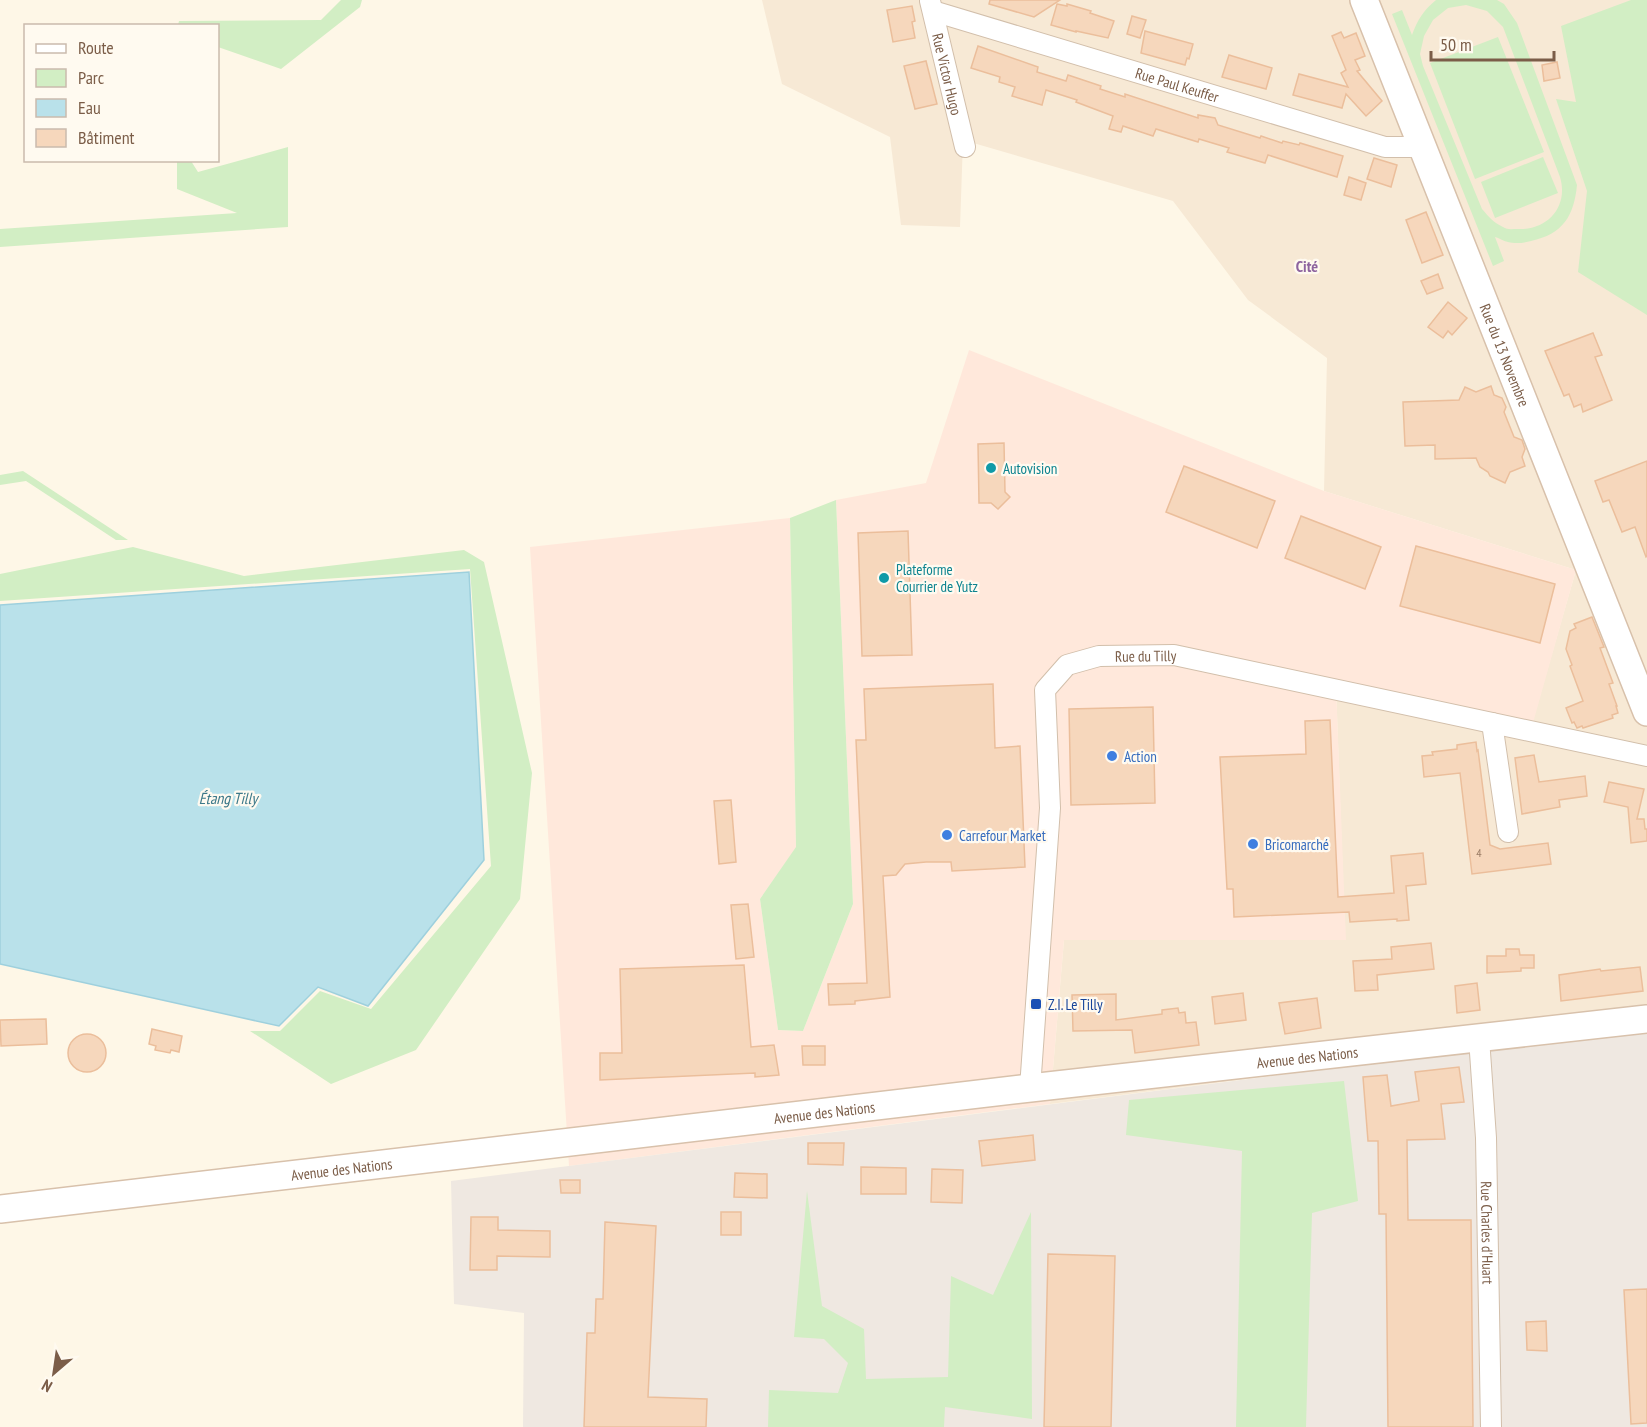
<svg xmlns="http://www.w3.org/2000/svg" width="1647" height="1427" font-family="'PT Sans Narrow',sans-serif">
<style>
.residential{fill:#f7e9d5}
.commercial{fill:#ffe8db}
.industrial{fill:#efe8e1}
.green{fill:#d2eec4;fill-rule:evenodd}
.water{fill:#b9e1ea;stroke:#9ed0dd;stroke-width:1.5}
.building{fill:#f6d7bc;stroke:#ebbe9b;stroke-width:1.5}
.lines{fill:none;stroke-linecap:round;stroke-linejoin:round}
.street-casing{stroke:#d2bfab;stroke-width:22}
.secondary-casing{stroke:#d8c1ab;stroke-width:30}
.street{stroke:#fff;stroke-width:20}
.secondary{stroke:#fff;stroke-width:27}
.culture-dot{fill:#0f9aa8;stroke:#fffaf0;stroke-width:2}
.shop-dot{fill:#3f7fe0;stroke:#fffaf0;stroke-width:2}
.transit-dot{fill:#1a4fb4;stroke:#fffaf0;stroke-width:2}
.labels{text-anchor:middle;dominant-baseline:central;stroke-width:4.5;stroke-linejoin:round;paint-order:stroke}
.number-label{font-size:12px;fill:#9a7c65}
.street-label{font-size:15px;fill:#7b5d48;stroke:#fffaf0}
.culture-label{font-size:15px;fill:#0d838f;stroke:#fffaf0;text-anchor:start}
.shop-label{font-size:15px;fill:#366cbe;stroke:#fffaf0;text-anchor:start}
.transit-label{font-size:15px;fill:#164399;stroke:#fffaf0;text-anchor:start}
.neighbourhood-label{font-size:16px;font-weight:bold;fill:#8e649f;stroke:#fffaf0}
.water-label{font-size:16px;font-style:italic;fill:#3c7889;stroke:#fffaf0}
</style>
<rect width="100%" height="100%" fill="#fef7e7"/>
<!-- residential -->
<polygon class="residential" points="762,0 1647,0 1647,1028 1050,1104 1064,940 1345,940 1336,686 1530,730 1576,570 1324,491 1327,358 1248,300 1173,201 963,140 960,227 901,225 890,137 782,84"/>
<!-- commercial -->
<polygon class="commercial" points="969,350 1324,491 1576,570 1531,730 1336,686 1346,940 1064,940 1050,1104 569,1166 530,547 790,518 796,848 760,899 778,1030 803,1031 853,904 836,500 926,483"/>
<!-- industrial -->
<polygon class="industrial" points="1647,1028 1647,1427 523,1427 524,1313 454,1304 451,1181"/>
<!-- green -->
<g class="green">
<polygon points="341,0 362,0 360,7 281,69 218,47 218,26 178,25 179,21 321,20"/>
<path d="M1436,0h61l7,4 13,19 60,162c-3,31 -14,49 -46,56 -7,2 -16,3 -23,1 -5,-1 -9,-4 -13,-5l9,24 -11,5 -101,-252 10,-4 10,25c6,-16 11,-24 24,-35zM1466,5l21,6 16,16 57,150c9,30 -13,54 -43,52 -5,0 -10,1 -14,-2 -9,-4 -15,-11 -21,-18l-59,-143 -3,-12 4,-18 9,-16 15,-12z"/>
<polygon points="1631,0 1647,0 1647,315 1578,272 1587,191 1556,99 1576,102 1561,26"/>
<polygon points="1498,37 1544,152 1475,179 1430,63"/>
<polygon points="288,147 288,227 0,247 0,229 237,213 177,189 177,161 191,161 198,172"/>
<polygon points="1543,157 1558,193 1495,218 1481,182"/>
<polygon points="23,471 128,540 116,540 26,481 0,485 0,475"/>
<polygon points="836,500 853,904 803,1031 778,1030 760,899 796,847 790,518"/>
<polygon points="133,547 244,576 464,550 484,562 532,773 520,899 416,1050 331,1084 250,1031 280,1031 320,991 371,1009 491,866 470,569 0,601 0,574"/>
<polygon points="1344,1081 1358,1201 1312,1213 1306,1427 1236,1427 1242,1151 1126,1135 1129,1100"/>
<polygon points="807,1191 822,1306 864,1329 866,1379 948,1377 951,1276 993,1295 1031,1212 1032,1419 945,1407 944,1427 768,1427 769,1390 838,1393 848,1363 824,1339 794,1337"/>
</g>
<!-- water -->
<polygon class="water" points="469,572 484,860 368,1006 318,987 279,1026 0,964 0,605"/>
<!-- building -->
<g class="building">
<polygon points="990,0 1060,0 1034,17 989,4"/>
<polygon points="1057,4 1067,6 1067,4 1091,11 1090,13 1114,21 1108,38 1076,31 1076,32 1051,25"/>
<polygon points="912,6 915,21 912,22 915,38 893,42 887,10"/>
<polygon points="1132,16 1146,20 1140,38 1127,34"/>
<polygon points="1145,31 1193,44 1189,59 1187,58 1185,65 1141,53"/>
<polygon points="1341,32 1344,38 1356,33 1365,56 1355,60 1360,70 1357,71 1382,101 1366,116 1346,94 1342,108 1293,95 1299,74 1348,87 1341,73 1346,70 1332,36"/>
<polygon points="978,46 1038,67 1037,72 1066,81 1068,75 1101,86 1100,89 1125,97 1125,94 1198,118 1198,115 1215,118 1218,125 1260,138 1261,136 1282,143 1283,141 1299,145 1300,143 1343,156 1337,177 1268,155 1265,163 1227,152 1229,148 1199,139 1198,142 1156,129 1153,136 1123,126 1121,132 1109,129 1113,116 1076,102 1077,100 1046,90 1042,105 1012,96 1015,87 999,82 1000,77 971,68"/>
<polygon points="1229,55 1272,68 1266,89 1222,77"/>
<polygon points="926,61 937,104 915,109 904,66"/>
<polygon points="1557,62 1560,78 1544,81 1542,65"/>
<polygon points="1374,158 1397,165 1391,187 1367,179"/>
<polygon points="1349,177 1366,183 1361,200 1344,195"/>
<polygon points="1426,212 1443,255 1422,263 1406,220"/>
<polygon points="1438,274 1443,288 1427,294 1421,281"/>
<polygon points="1448,302 1467,318 1452,335 1448,331 1443,338 1428,327"/>
<polygon points="1593,333 1602,355 1595,357 1612,400 1583,412 1581,404 1574,407 1569,394 1564,396 1545,351"/>
<polygon points="1491,386 1494,395 1502,398 1506,407 1504,412 1514,437 1522,440 1525,449 1522,457 1525,466 1510,472 1505,483 1490,476 1488,472 1480,467 1476,458 1435,459 1435,445 1405,446 1403,402 1459,400 1465,387 1476,392"/>
<polygon points="1004,443 1005,492 1010,497 998,509 991,503 979,503 978,444"/>
<polygon points="1647,461 1647,556 1646,557 1635,527 1622,532 1609,500 1603,502 1595,481"/>
<polygon points="1184,466 1275,501 1257,548 1166,512"/>
<polygon points="1301,516 1381,547 1365,589 1285,558"/>
<polygon points="908,531 912,655 862,656 858,533"/>
<polygon points="1416,546 1555,584 1540,643 1400,606"/>
<polygon points="1592,617 1604,647 1600,648 1613,683 1609,684 1617,706 1616,706 1618,713 1612,715 1613,718 1583,728 1582,726 1577,728 1574,722 1572,723 1566,708 1583,701 1570,666 1572,665 1566,649 1570,631 1576,628 1574,624"/>
<polygon points="993,684 995,748 1020,746 1025,867 952,871 951,862 926,862 905,864 896,875 883,876 890,997 855,1001 855,1004 829,1005 828,984 867,983 856,740 866,740 864,689"/>
<polygon points="1153,707 1155,803 1071,805 1069,709"/>
<polygon points="1330,720 1338,897 1394,893 1391,856 1423,853 1426,884 1406,886 1409,920 1397,921 1397,919 1350,922 1349,912 1234,917 1233,889 1227,889 1220,757 1306,754 1305,721"/>
<polygon points="1476,742 1477,751 1478,750 1490,845 1500,849 1548,843 1551,864 1472,874 1460,773 1424,777 1422,756 1433,755 1432,752 1457,749 1457,745"/>
<polygon points="1534,755 1539,782 1585,776 1587,796 1559,800 1560,807 1522,814 1515,758"/>
<polygon points="1609,782 1644,789 1637,819 1644,819 1645,829 1647,829 1647,841 1631,843 1628,807 1604,802"/>
<polygon points="731,800 736,862 719,864 714,801"/>
<polygon points="748,904 754,957 736,959 731,905"/>
<polygon points="1431,943 1434,969 1377,975 1378,990 1355,991 1353,961 1392,959 1391,947"/>
<polygon points="1506,949 1519,949 1520,955 1534,955 1534,968 1521,968 1521,971 1487,973 1487,956 1506,956"/>
<polygon points="744,965 751,1047 774,1045 779,1075 755,1077 755,1073 600,1080 600,1053 622,1053 620,969"/>
<polygon points="1640,967 1643,991 1561,1001 1559,975 1600,969 1601,971"/>
<polygon points="1477,983 1480,1010 1457,1013 1455,986"/>
<polygon points="1243,993 1246,1020 1215,1024 1212,997"/>
<polygon points="1116,994 1116,1020 1162,1014 1162,1010 1178,1008 1179,1013 1185,1012 1186,1023 1196,1022 1199,1045 1135,1053 1132,1030 1073,1031 1072,995"/>
<polygon points="1317,998 1321,1028 1285,1034 1279,1003"/>
<polygon points="46,1019 47,1044 1,1046 0,1020"/>
<polygon points="152,1029 182,1036 179,1052 171,1050 170,1053 155,1050 156,1046 149,1044"/>
<circle cx="87" cy="1053" r="19"/>
<polygon points="802,1046 825,1046 825,1065 803,1065"/>
<polygon points="1459,1067 1464,1102 1441,1104 1445,1139 1407,1140 1408,1220 1471,1220 1473,1427 1388,1427 1386,1214 1379,1214 1378,1141 1368,1141 1363,1077 1387,1075 1391,1106 1419,1101 1415,1072"/>
<polygon points="1033,1135 1035,1160 982,1166 979,1141"/>
<polygon points="808,1143 844,1143 843,1165 808,1164"/>
<polygon points="861,1167 906,1168 906,1194 861,1194"/>
<polygon points="932,1169 963,1170 962,1203 931,1202"/>
<polygon points="735,1173 767,1174 767,1198 734,1197"/>
<polygon points="560,1180 580,1180 580,1193 561,1193"/>
<rect x="721" y="1212" width="20" height="23"/>
<polygon points="471,1217 498,1217 498,1230 550,1231 550,1257 497,1256 497,1270 470,1270"/>
<polygon points="605,1222 656,1226 648,1397 707,1399 706,1427 584,1427 587,1333 595,1333 596,1299 603,1299"/>
<polygon points="1048,1254 1115,1256 1111,1427 1044,1427"/>
<polygon points="1647,1289 1647,1423 1631,1424 1624,1290"/>
<polygon points="1546,1321 1547,1351 1527,1350 1526,1322"/>
</g>
<g class="lines">
<defs>
<g id="street">
<path id="s1" d="M930,1l35,146"/>
<path id="s2" d="M933,11l452,136h37"/>
<polyline points="1492,723 1508,832"/>
<path id="s3" d="M1479,1038l7,100 5,289"/>
<path id="s4" d="M1030,1088l20,-280 -5,-118 22,-25 32,-9 75,-1 473,101"/>
</g>
<g id="secondary">
<path id="s5" d="M1364,0l283,712"/>
<path id="s6" d="M0,1209l1030,-121 617,-69"/>
</g>
</defs>
<!-- street casing -->
<use href="#street" class="street-casing"/>
<!-- secondary casing -->
<use href="#secondary" class="secondary-casing"/>
<!-- street -->
<use href="#street" class="street"/>
<!-- secondary -->
<use href="#secondary" class="secondary"/>
</g>
<!-- markers -->
<g class="culture-dot">
<circle cx="991" cy="468" r="6"/>
<circle cx="884" cy="578" r="6"/>
</g>
<g class="shop-dot">
<circle cx="1112" cy="756" r="6"/>
<circle cx="947" cy="835" r="6"/>
<circle cx="1253" cy="844" r="6"/>
</g>
<rect class="transit-dot" x="1030" y="998" width="12" height="12" rx="3"/>
<g class="labels">
<!-- number labels -->
<g class="number-label">
<text x="1479" y="852">4</text>
</g>
<!-- street labels -->
<g class="street-label">
<text stroke="none"><textPath href="#s1" startOffset="75">Rue Victor Hugo</textPath></text>
<text stroke="none"><textPath href="#s2" startOffset="255">Rue Paul Keuffer</textPath></text>
<text stroke="none"><textPath href="#s5" startOffset="382">Rue du 13 Novembre</textPath></text>
<text stroke="none"><textPath href="#s4" startOffset="512">Rue du Tilly</textPath></text>
<text stroke="none"><textPath href="#s6" startOffset="1316">Avenue des Nations</textPath></text>
<text stroke="none"><textPath href="#s6" startOffset="830">Avenue des Nations</textPath></text>
<text stroke="none"><textPath href="#s6" startOffset="344">Avenue des Nations</textPath></text>
<text stroke="none"><textPath href="#s3" startOffset="195">Rue Charles d'Huart</textPath></text>
</g>
<!-- culture labels -->
<g class="culture-label">
<text x="1003" y="468">Autovision</text>
<text x="896" y="569">Plateforme<tspan x="896" dy="17">Courrier de Yutz</tspan></text>
</g>
<!-- shop labels -->
<g class="shop-label">
<text x="1124" y="756">Action</text>
<text x="959" y="835">Carrefour Market</text>
<text x="1265" y="844">Bricomarché</text>
</g>
<!-- transit labels -->
<g class="transit-label">
<text x="1048" y="1004">Z.I. Le Tilly</text>
</g>
<!-- neighbourhood labels -->
<g class="neighbourhood-label">
<text x="1307" y="266">Cité</text>
</g>
<!-- water labels -->
<g class="water-label">
<text x="228" y="798">Étang Tilly</text>
</g>
</g>
<!-- legend -->
<rect x="24" y="24" width="195" height="138" fill="#fffaf0" stroke="#cabbad" stroke-width="1.5"/>
<rect x="36" y="44" width="30" height="9" fill="#ffffff" stroke="#cabbad" stroke-width="1.5"/>
<text x="78" y="54" font-size="18" fill="#7b5d48">Route</text>
<rect x="36" y="69" width="30" height="18" fill="#d2eec4" stroke="#cabbad" stroke-width="1.5"/>
<text x="78" y="84" font-size="18" fill="#7b5d48">Parc</text>
<rect x="36" y="99" width="30" height="18" fill="#b9e1ea" stroke="#cabbad" stroke-width="1.5"/>
<text x="78" y="114" font-size="18" fill="#7b5d48">Eau</text>
<rect x="36" y="129" width="30" height="18" fill="#f6d7bc" stroke="#cabbad" stroke-width="1.5"/>
<text x="78" y="144" font-size="18" fill="#7b5d48">Bâtiment</text>
<!-- north arrow -->
<g transform="translate(54 1373) rotate(209)" stroke="#fffaf0" stroke-width="4.5" paint-order="stroke">
<path d="M0-4.5L10 22L0 15L-10 22Z" fill="#7b5d48"/>
<text y="-9" font-size="16" font-weight="bold" text-anchor="middle" fill="#7b5d48">N</text>
</g>
<!-- scale -->
<path d="M1431 51v9h123v-9" fill="none" stroke="#7b5d48" stroke-width="3"/>
<text x="1440" y="51" font-size="18" fill="#7b5d48" stroke="#fffaf0" stroke-width="4.5" paint-order="stroke">50 m</text>
</svg>
